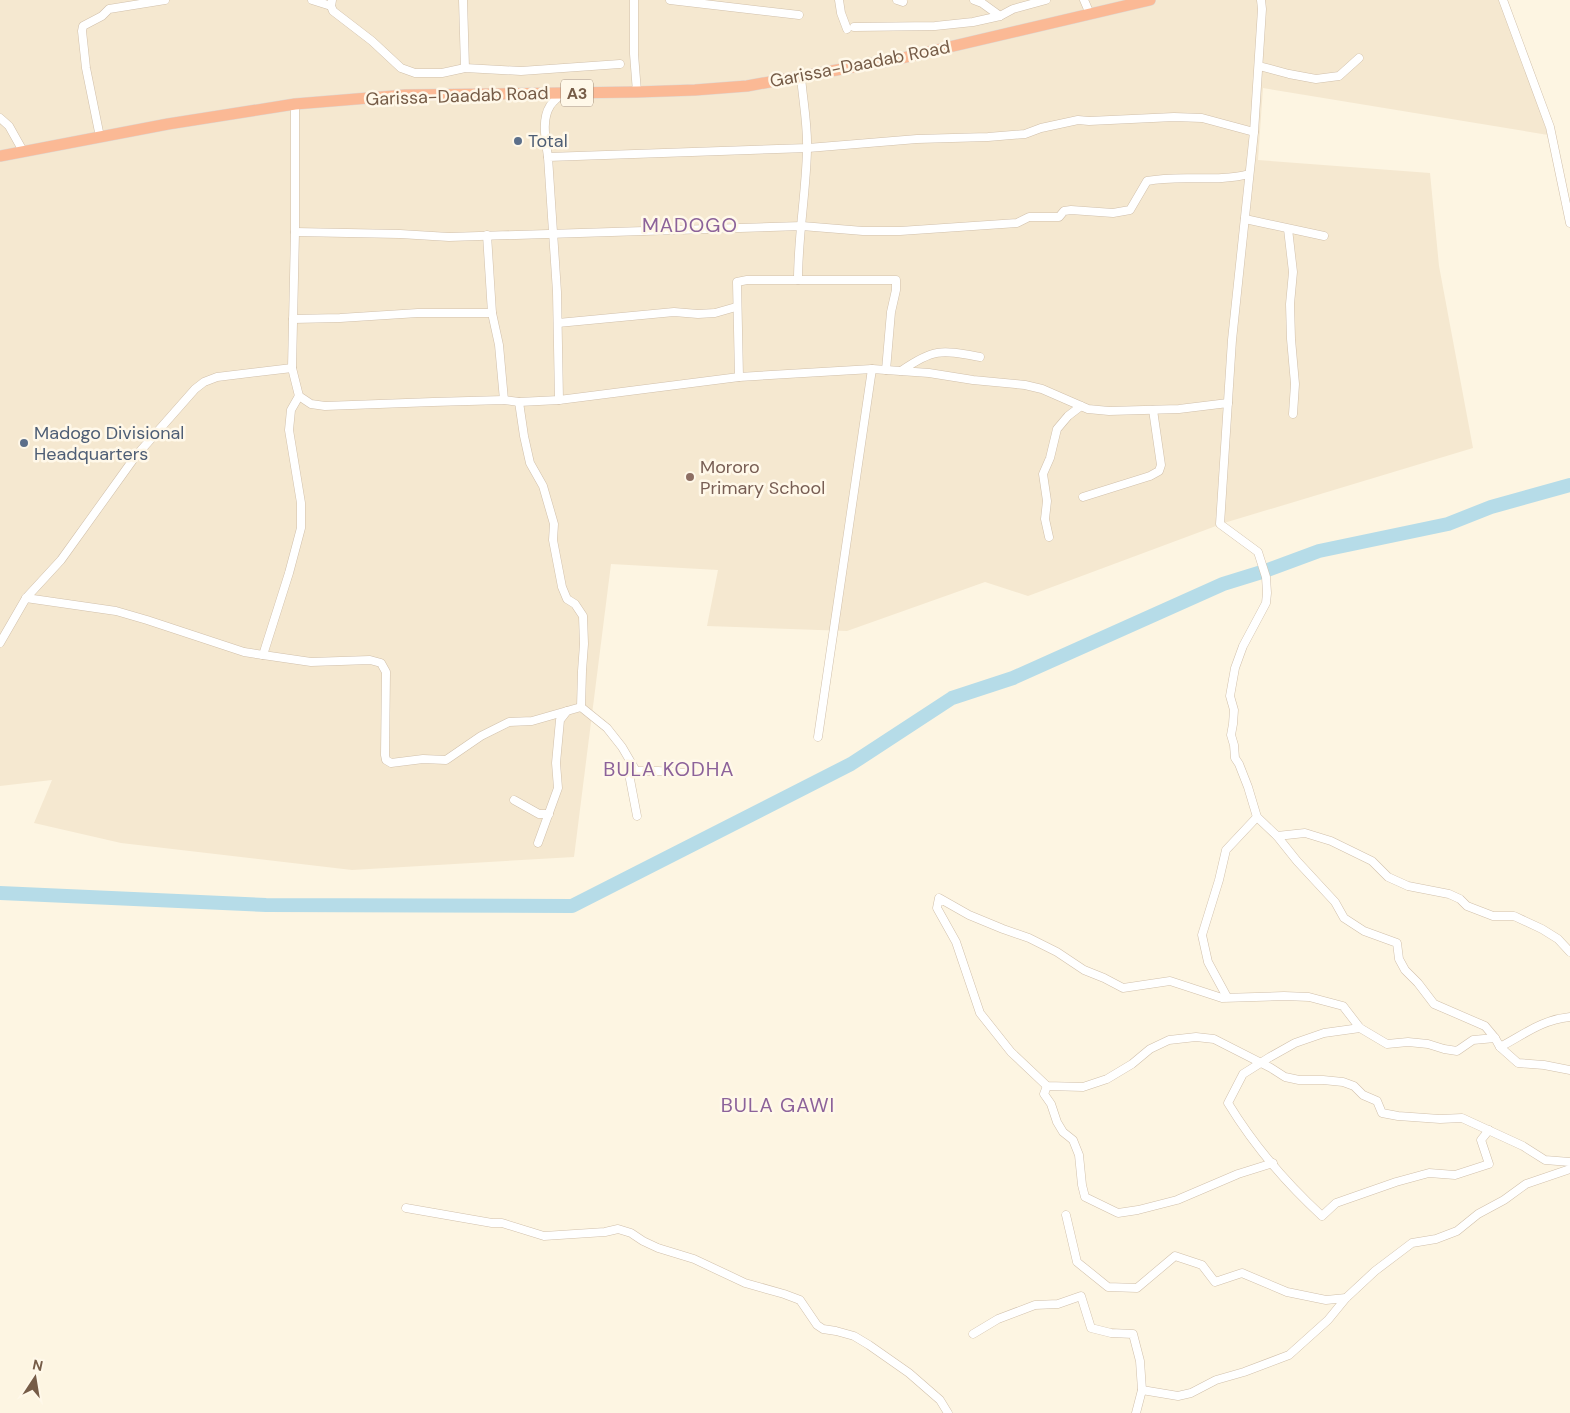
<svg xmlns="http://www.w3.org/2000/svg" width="1570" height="1413" font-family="'DM Sans',sans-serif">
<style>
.residential{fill:#f5e8d0}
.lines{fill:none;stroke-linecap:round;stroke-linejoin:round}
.river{stroke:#b6dce8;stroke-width:14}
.minor-casing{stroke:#d1c0ab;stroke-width:9}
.highway-casing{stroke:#ded8d3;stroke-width:12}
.minor{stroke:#fff;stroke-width:8}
.highway{stroke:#fbb995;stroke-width:11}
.service-dot{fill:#5c6f8a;stroke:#fff8e9;stroke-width:2}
.education-dot{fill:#8d6e63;stroke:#fff8e9;stroke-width:2}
.labels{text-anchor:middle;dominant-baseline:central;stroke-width:5;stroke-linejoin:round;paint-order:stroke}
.shield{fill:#fff8e9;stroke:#9f8b78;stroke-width:1}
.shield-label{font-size:16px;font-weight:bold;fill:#765c47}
.street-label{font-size:18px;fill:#765c47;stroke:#fff8e9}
.service-label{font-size:18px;fill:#4e5e75;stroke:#fff8e9;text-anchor:start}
.education-label{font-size:18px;fill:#785e54;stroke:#fff8e9;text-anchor:start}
.quarter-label{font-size:20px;letter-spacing:1px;fill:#8c629a;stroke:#fff8e9}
</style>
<rect width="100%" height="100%" fill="#fdf5e2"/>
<!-- residential -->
<polygon class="residential" points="0,0 1503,0 1548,135 1263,88 1258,160 1430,173 1439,266 1473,448 1224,523 1028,596 985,582 847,631 707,626 718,570 611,564 574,857 352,870 121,843 34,823 52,780 0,786"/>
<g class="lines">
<!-- river -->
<polyline class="river" points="0,893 266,905 572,906 851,764 952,698 1013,678 1223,584 1265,571 1319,551 1448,524 1491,507 1570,485"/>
<defs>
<g id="minor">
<polyline points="312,0 331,6"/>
<polyline points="332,0 331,6 333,11 372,41 401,68 415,73 442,73 465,68 521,71 620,64"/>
<polyline points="463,0 465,68"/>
<polyline points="634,0 634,54 637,92"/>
<polyline points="670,0 799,15"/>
<polyline points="839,0 841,13 847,29"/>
<polyline points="897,0 903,2"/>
<polyline points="974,0 982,3 1000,16"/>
<polyline points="1084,0 1090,14"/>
<polyline points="1261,0 1262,9 1254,132 1232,340 1220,524 1258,552 1266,577 1267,593 1266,603 1243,646 1235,668 1230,696 1234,710 1233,724 1231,735 1234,745 1235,758 1239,764 1248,787 1257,817 1277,836 1305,833 1331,841 1372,861 1388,877 1408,886 1449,894 1460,899 1467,906 1493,916 1514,916 1542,929 1558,939 1570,952"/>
<polyline points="1503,0 1550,127 1570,223"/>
<polyline points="854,27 935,26 973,22 1000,16 1013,9 1046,0"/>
<polyline points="1259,66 1289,74 1316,79 1339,76 1359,58"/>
<polyline points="295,104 295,232 292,368 299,396 311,404 325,406 433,402 504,400 519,402 559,400 739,377 872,369 929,373 973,380 1025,385 1042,389 1088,409 1109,411 1179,409 1228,403"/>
<polyline points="0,118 9,126 23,151"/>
<polyline points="100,137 86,68 82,31 83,26 102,16 109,9 165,0"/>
<path d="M548,157c-2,-16 -7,-37 2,-51 3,-5 8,-8 11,-12"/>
<polyline points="1245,219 1324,236"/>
<polyline points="1288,229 1293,272 1290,304 1291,339 1295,384 1293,414"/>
<path d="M295,232l105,2 49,3 353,-11 61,5h37l117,-8 12,-6h30l5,-6 7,-1 42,3 17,-3 17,-29c34,-7 68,2 102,-7"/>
<polyline points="487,235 492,313 499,345 504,400"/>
<path d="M798,280c0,-44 8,-87 9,-130 1,-24 -4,-49 -6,-73"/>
<polyline points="293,319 340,318 418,313 492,313"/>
<polyline points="558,323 674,312 698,314 715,313 736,307"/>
<path d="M901,371c33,-23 40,-21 79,-14"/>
<polyline points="739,377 737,282 747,280 896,280 896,290 891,312 886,370"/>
<polyline points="559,400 557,292 548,157 808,148 917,139 988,137 1025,134 1041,128 1078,120 1089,121 1174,117 1202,118 1254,132"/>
<polyline points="519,402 524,436 530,463 543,486 554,524 553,540 562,587 567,599 575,604 583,616 584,644 582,671 581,707 567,711 560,720 556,763 558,788 538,843"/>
<polyline points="1083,497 1150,476 1159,471 1161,465 1153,410"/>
<polyline points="1049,537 1045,519 1047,501 1043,474 1050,458 1057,429 1068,416 1081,406"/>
<polyline points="26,598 116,611 147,620 244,652 263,655 289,573 301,528 301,503 289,430 291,410 299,396"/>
<polyline points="0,643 26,598 61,560 135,457 195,389 204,382 217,377 292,368"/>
<polyline points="263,655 311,662 370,660 381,663 386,672 385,755 386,760 391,763 423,759 446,760 481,736 509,722 532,721 567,711"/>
<polyline points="581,707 607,728 622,747 636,771 658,771 685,773"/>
<polyline points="818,737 872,369"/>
<polyline points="636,771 629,774 637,816"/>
<polyline points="514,800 539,814 549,814"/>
<path d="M1277,836l20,25 38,41 9,16 20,13 33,12 2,16 6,11 13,13 16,21 51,22 10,12 5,9c25,-13 41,-27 70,-30"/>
<polyline points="1227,997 1208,962 1202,935 1219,880 1226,850 1257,817"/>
<path d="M1360,1028l-36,5 -29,10 -25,14 -27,17 -15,29c25,41 58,80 94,113l14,-13 60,-21 33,-9 26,2 34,-11 -8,-24 8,-10"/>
<polyline points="1495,1038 1473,1040 1457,1051 1444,1049 1428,1044 1408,1042 1387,1044 1360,1028 1343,1006 1309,997 1284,996 1222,998 1170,981 1123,988 1104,978 1084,970 1057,952 1029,938 1003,929 969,915 939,898 937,908 956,942 980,1013 1011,1052 1047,1086 1083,1087 1107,1079 1132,1064 1150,1049 1169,1040 1196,1037 1214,1039 1271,1068 1285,1077 1299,1080 1323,1080 1343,1082 1354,1086 1363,1095 1377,1101 1382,1113 1398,1116 1440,1119 1462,1118 1523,1146 1545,1160 1570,1162"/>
<polyline points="1500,1047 1518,1063 1544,1065 1570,1070"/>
<polyline points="1047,1086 1044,1094 1051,1104 1057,1122 1063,1132 1073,1140 1079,1155 1082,1185 1085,1197 1118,1213 1138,1210 1177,1200 1238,1174 1273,1163"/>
<polyline points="406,1208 492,1223 502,1223 544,1236 605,1232 618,1229 631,1233 643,1241 658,1248 694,1259 745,1283 784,1294 800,1300 817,1325 823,1329 836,1331 854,1336 869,1345 909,1373 940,1400 948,1413"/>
<polyline points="1066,1215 1077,1262 1108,1287 1137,1288 1175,1256 1202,1265 1215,1282 1242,1273 1287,1292 1326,1300 1346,1298"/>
<polyline points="973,1334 998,1319 1035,1305 1058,1304 1081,1296 1091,1328 1111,1333 1133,1334 1140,1361 1142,1390 1136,1413"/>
<polyline points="1142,1390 1178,1396 1191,1393 1216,1380 1244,1372 1289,1355 1328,1320 1346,1298 1375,1271 1412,1243 1436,1239 1457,1231 1478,1214 1504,1200 1526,1184 1570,1169"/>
</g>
<polyline id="highway" points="0,156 168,124 295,104 405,95 637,92 695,90 747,86 898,59 1150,0"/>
</defs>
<!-- minor casing -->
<use href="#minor" class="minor-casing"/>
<!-- highway casing -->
<use href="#highway" class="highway-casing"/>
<!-- minor -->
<use href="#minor" class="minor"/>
<!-- highway -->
<use href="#highway" class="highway"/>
</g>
<!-- markers -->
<g class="service-dot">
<circle cx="518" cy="141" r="5"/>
<circle cx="24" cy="443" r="5"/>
</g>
<circle class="education-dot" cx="690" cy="477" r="5"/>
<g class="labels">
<!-- shield labels -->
<rect class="shield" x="561" y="79.5" width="32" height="27" rx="4"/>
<g class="shield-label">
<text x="577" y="93">A3</text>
</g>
<!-- street labels -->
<g class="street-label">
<text transform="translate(860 64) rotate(-11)">Garissa-Daadab Road</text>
<text transform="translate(457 96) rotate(-2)">Garissa-Daadab Road</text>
</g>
<!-- service labels -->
<g class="service-label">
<text x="528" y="141">Total</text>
<text x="34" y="433">Madogo Divisional<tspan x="34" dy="21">Headquarters</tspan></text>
</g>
<!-- education labels -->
<g class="education-label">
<text x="700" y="467">Mororo<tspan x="700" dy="21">Primary School</tspan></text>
</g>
<!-- quarter labels -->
<g class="quarter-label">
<text x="690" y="225">MADOGO</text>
<text x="669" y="769">BULA KODHA</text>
<text x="778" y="1105">BULA GAWI</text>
</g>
</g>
<!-- north arrow -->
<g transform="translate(35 1378) rotate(12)" stroke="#fff8e9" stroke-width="4" paint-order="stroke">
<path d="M0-4L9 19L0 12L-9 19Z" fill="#765c47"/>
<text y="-8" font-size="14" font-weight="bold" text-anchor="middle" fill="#765c47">N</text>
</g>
</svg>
